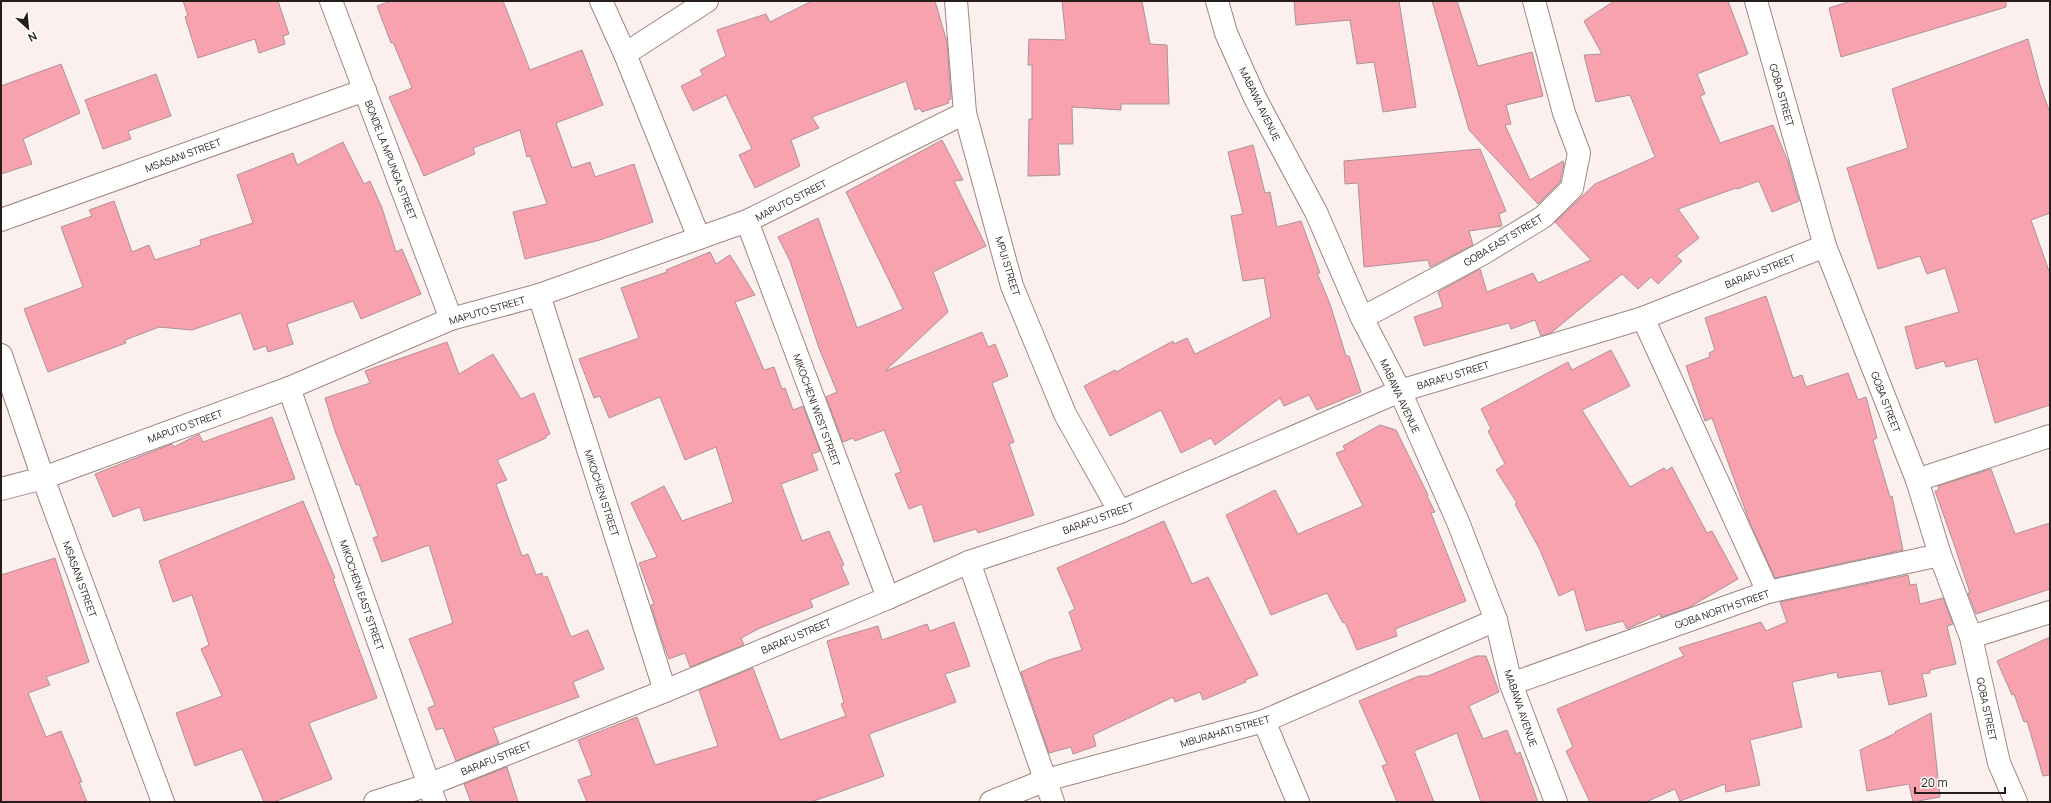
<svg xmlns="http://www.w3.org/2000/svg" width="2051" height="803" font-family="Manrope,sans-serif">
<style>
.building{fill:#f8a2af;stroke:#ad9295}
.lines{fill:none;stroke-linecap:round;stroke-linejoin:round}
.minor-casing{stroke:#a08581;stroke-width:24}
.tertiary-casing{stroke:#a08581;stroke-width:24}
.minor{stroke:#fff;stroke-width:22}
.tertiary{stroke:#fff;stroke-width:22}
.labels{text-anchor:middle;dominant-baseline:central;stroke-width:3.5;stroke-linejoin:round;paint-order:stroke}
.street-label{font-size:10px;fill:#261c1a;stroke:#fff}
</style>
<rect width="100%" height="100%" fill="#fcf0ee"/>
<!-- building -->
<g class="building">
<polygon points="183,1 278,1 289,34 283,36 285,44 259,53 255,39 198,58 185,17 188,15"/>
<polygon points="391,1 503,1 530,70 582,50 603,105 556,123 572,168 590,162 595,177 634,164 653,222 600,240 525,259 513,212 547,204 530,156 527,157 520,130 473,148 475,154 424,176 389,97 412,88 393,42 391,43 377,6"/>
<polygon points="812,1 935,1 947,42 951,99 948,100 949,103 922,112 920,108 915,110 906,81 812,117 819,128 791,140 800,166 755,188 739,155 752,149 726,95 693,111 681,86 703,75 700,70 726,56 717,30 766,14 770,22"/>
<polygon points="1062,1 1142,1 1150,44 1167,45 1169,104 1121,104 1121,110 1072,107 1073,144 1058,144 1060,175 1028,176 1029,119 1032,119 1032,65 1028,65 1029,39 1066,40"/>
<polygon points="1294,1 1399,1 1416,107 1383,112 1374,62 1357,64 1350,20 1296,25"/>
<polygon points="1432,1 1457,1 1478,66 1532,52 1543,96 1506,105 1511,124 1505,125 1530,180 1563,161 1564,164 1560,182 1538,204 1469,130"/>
<polygon points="1614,1 1728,1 1748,54 1697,74 1705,94 1700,96 1720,143 1773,125 1788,162 1799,201 1772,212 1759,181 1737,189 1736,188 1678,209 1699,238 1676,256 1682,261 1658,284 1651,277 1638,289 1622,274 1551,333 1541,336 1535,320 1511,329 1509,323 1424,346 1414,317 1443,307 1438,292 1480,269 1487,292 1533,273 1538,283 1591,260 1555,222 1595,184 1655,157 1630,95 1596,102 1584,55 1602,54 1584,21"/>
<polygon points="1851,1 2006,1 2006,7 1841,57 1829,8"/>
<polygon points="2028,39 2040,85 2050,113 2050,213 2031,220 2050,274 2050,405 1995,423 1977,359 1946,367 1944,361 1916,369 1905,327 1959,312 1945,268 1927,274 1920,256 1878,269 1847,168 1908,148 1892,89"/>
<polygon points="61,64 80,113 23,139 32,164 1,174 1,86"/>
<polygon points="156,74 171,116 128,131 131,139 103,149 85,100"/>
<polygon points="942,140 963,180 954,181 986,246 933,272 948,312 885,371 982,332 988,347 995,344 1008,376 992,383 1014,442 1009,444 1034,515 978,533 976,529 934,542 922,504 909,509 895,474 901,472 884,430 855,441 853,438 843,442 826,397 837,392 819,348 790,261 778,237 818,218 857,328 903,309 846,192"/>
<polygon points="343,142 364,184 370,181 382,208 396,252 402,249 421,294 361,319 353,301 287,324 293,344 268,352 266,346 254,350 241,313 192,330 159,327 125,340 126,343 48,372 24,309 83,287 61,227 92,216 89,210 114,201 132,252 149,245 155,260 201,245 200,240 253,223 237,175 293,153 297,165"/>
<polygon points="1253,145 1265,193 1270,192 1277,227 1301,221 1320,273 1317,273 1330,304 1346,356 1349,356 1361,392 1317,410 1309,395 1284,406 1280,398 1215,445 1211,438 1181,453 1161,410 1110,436 1084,386 1115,370 1116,372 1173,341 1174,344 1187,338 1195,354 1271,317 1264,278 1243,281 1231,216 1243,214 1228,152"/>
<polygon points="1480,149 1506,211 1499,214 1502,226 1469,231 1473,245 1430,267 1428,260 1364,267 1358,183 1345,184 1344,161"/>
<polygon points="710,252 716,264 730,255 755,295 735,302 764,370 774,367 782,389 785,388 793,410 803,406 820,451 812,454 818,470 781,484 802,541 829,531 844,565 841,566 849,584 810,600 813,607 760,628 741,638 744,645 690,667 685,653 669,659 664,646 651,605 654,604 639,563 657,557 631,503 664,486 682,521 733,502 716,447 685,460 660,397 609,418 600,396 594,398 579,359 639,338 621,288 667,272 666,270"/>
<polygon points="1766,296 1793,378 1802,375 1806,387 1848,373 1858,400 1866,397 1877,438 1873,440 1890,497 1892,496 1903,550 1775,578 1750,523 1712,418 1705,421 1686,366 1710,357 1709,353 1715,350 1705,318"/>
<polygon points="447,342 459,374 493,354 521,399 534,393 550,434 546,436 546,438 497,460 507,480 496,484 522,556 528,554 536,575 542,573 543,578 547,576 571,637 588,630 604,669 573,682 579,697 493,728 499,743 456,761 443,728 436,730 428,708 435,705 409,639 453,623 429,545 382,562 373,538 378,536 359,484 356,485 335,431 325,398 370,383 365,371"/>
<polygon points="1611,350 1630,386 1582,410 1630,487 1664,468 1666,471 1672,467 1707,533 1712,531 1738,579 1688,608 1661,617 1660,614 1627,629 1623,621 1586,631 1574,589 1559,596 1540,550 1515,504 1517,503 1496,470 1505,464 1488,431 1491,429 1481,409 1568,362 1572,370"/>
<polygon points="272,417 295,479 144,521 140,507 113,517 95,474 172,444 174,447 199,434 203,442"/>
<polygon points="1380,425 1396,430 1428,495 1427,496 1435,512 1431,513 1466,601 1395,629 1397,636 1357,650 1345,622 1343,623 1327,593 1271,615 1226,515 1275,490 1298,534 1363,506 1336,453 1345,450 1343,446"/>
<polygon points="1991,469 2015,534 2050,523 2050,589 1976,614 1968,593 1970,593 1954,544 1935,491 1939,490 1938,486"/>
<polygon points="303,501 335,578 333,579 377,698 309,723 332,779 274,802 264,802 242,749 195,766 176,713 222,696 201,649 209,645 192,595 173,602 159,561"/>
<polygon points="1164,521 1192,584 1208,577 1258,675 1245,680 1246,682 1203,700 1200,692 1175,702 1173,697 1093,735 1096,746 1073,754 1071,747 1049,753 1021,672 1049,660 1082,650 1069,612 1075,609 1057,568"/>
<polygon points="55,558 89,662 46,677 50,685 28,693 46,737 61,731 82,782 79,782 87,802 1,802 1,575"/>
<polygon points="1908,575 1910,585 1916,584 1920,604 1943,598 1953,624 1947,626 1956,664 1930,670 1930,673 1922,674 1927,696 1889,705 1881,671 1838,678 1837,672 1792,682 1802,727 1750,740 1760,785 1726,792 1725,784 1680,801 1675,789 1646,802 1590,802 1566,751 1573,747 1557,709 1684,656 1679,648 1761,622 1766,631 1787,622 1780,602"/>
<polygon points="954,622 970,666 945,674 956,702 869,734 884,776 811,802 587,802 578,780 592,775 578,740 637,717 655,765 718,746 699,690 753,668 780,740 846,716 841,704 844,703 827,641 878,626 882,640 927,624 930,631"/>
<polygon points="2050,637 2050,775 2043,776 2027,721 2024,722 2014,694 2012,695 1997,661"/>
<polygon points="1476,656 1486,656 1499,692 1469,706 1483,739 1507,730 1516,754 1520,752 1538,802 1481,802 1457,733 1414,751 1434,802 1397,802 1382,766 1387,764 1359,701 1419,676 1428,676"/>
<polygon points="1931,713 1940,797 1913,802 1909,784 1867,791 1860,750 1896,733 1895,732"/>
<polygon points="507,767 518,802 471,802 464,784"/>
</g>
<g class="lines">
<defs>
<g id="minor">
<polyline points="331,1 451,319"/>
<polyline points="601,1 625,54 699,238"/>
<polyline points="956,1 965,113 1012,286 1065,414 1120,512"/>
<polyline points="1756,1 1825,246 1917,480 1940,555 1971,637 1999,763 2016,802"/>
<polyline points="625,54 707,1"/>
<polyline points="1,220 365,90"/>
<polyline points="747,221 888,598"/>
<polyline points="539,295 665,691"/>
<polyline points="1362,318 1482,254 1543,217 1572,188 1579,153 1564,113 1534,1"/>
<polyline points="1643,318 1768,592"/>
<polyline points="1,355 43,478 163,802"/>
<polyline points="289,388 435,802"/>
<polyline points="1917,480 2050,436"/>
<polyline points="1,489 43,478 289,388 451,319 539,295 747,221 965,113"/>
<polyline points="969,562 1053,802"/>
<polyline points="1971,637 2050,612"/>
<polyline points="1511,684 1768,592 1940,555"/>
<polyline points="1264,721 1298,802"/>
<polyline points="375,802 428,785 665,691 888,598 969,562 1120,512 1400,391 1643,318 1825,246"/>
<polyline points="991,802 1046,780 1264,721 1496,620"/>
</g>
<polyline id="tertiary" points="1217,1 1226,33 1255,98 1316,212 1362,318 1400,391 1458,522 1496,620 1511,684 1556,802"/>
</defs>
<!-- minor casing -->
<use href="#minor" class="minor-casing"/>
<!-- tertiary casing -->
<use href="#tertiary" class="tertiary-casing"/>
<!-- minor -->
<use href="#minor" class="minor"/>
<!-- tertiary -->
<use href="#tertiary" class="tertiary"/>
</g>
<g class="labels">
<!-- street labels -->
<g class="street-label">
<text transform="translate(1782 95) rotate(74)">GOBA STREET</text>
<text transform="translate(1260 104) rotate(64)">MABAWA AVENUE</text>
<text transform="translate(183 155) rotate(-20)">MSASANI STREET</text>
<text transform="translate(391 160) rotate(69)">BONDE LA MPUNGA STREET</text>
<text transform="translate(791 200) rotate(-27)">MAPUTO STREET</text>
<text transform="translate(1503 240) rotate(-31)">GOBA EAST STREET</text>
<text transform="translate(1008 266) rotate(73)">MPIJI STREET</text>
<text transform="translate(1760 271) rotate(-22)">BARAFU STREET</text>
<text transform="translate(487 310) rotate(-16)">MAPUTO STREET</text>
<text transform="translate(1453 375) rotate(-17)">BARAFU STREET</text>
<text transform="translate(1400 396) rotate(65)">MABAWA AVENUE</text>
<text transform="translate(1886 402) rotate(69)">GOBA STREET</text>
<text transform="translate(817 410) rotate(70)">MIKOCHENI WEST STREET</text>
<text transform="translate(185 426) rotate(-20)">MAPUTO STREET</text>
<text transform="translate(602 493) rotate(72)">MIKOCHENI STREET</text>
<text transform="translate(1098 518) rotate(-20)">BARAFU STREET</text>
<text transform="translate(80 579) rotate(70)">MSASANI STREET</text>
<text transform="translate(362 595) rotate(71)">MIKOCHENI EAST STREET</text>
<text transform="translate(1722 609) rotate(-19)">GOBA NORTH STREET</text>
<text transform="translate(796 636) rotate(-23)">BARAFU STREET</text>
<text transform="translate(1521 708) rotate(71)">MABAWA AVENUE</text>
<text transform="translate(1987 709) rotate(78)">GOBA STREET</text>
<text transform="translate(1225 731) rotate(-16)">MBURAHATI STREET</text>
<text transform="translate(496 758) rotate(-22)">BARAFU STREET</text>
</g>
</g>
<!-- border -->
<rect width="2051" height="803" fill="none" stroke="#261c1a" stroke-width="4"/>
<!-- north arrow -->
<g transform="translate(28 28) rotate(153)" stroke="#ffffff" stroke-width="3" paint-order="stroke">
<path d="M0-3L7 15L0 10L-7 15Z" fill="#261c1a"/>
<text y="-6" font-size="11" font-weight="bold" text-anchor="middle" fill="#261c1a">N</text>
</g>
<!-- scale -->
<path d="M1915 787v6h90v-6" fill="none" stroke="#261c1a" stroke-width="2"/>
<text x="1921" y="787" font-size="12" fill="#261c1a" stroke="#ffffff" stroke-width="3" paint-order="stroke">20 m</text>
</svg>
